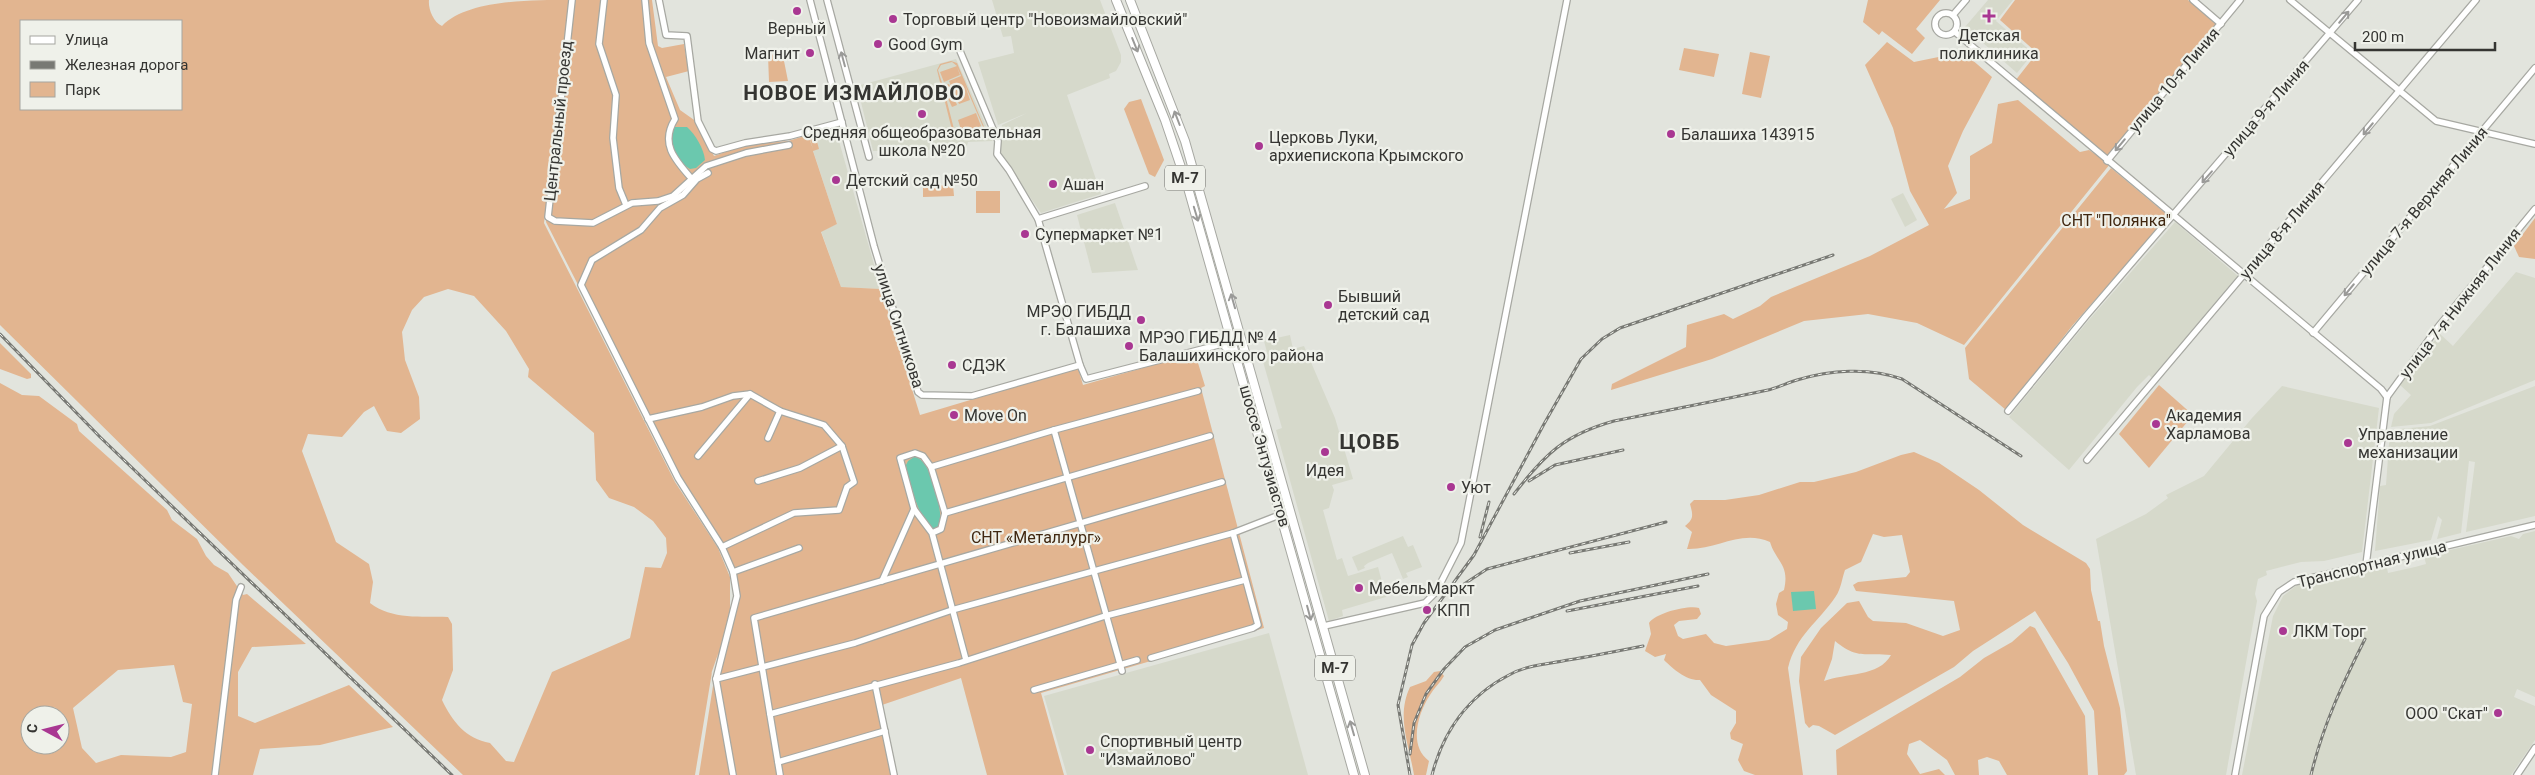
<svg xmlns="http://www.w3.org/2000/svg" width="2535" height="775" font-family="Roboto,sans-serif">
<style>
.built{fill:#d6d9cb}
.green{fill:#e2b590;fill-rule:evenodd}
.water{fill:#6bc8ae}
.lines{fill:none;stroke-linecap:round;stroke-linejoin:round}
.minor-casing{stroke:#a7a8a2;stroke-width:8}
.highway-casing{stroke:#a7a8a2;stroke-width:10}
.minor{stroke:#fff;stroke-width:5.5}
.highway{stroke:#fff;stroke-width:8}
.rail-casing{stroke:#787974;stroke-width:3}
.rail{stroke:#eff1ea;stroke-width:1;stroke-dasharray:4;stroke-linecap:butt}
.oneway{stroke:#9a9a98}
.poi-dot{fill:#a93792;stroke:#eff1ea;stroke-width:2}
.labels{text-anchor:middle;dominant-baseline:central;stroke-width:4.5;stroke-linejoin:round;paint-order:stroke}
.shield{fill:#eff1ea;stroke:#6d6d69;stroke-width:1}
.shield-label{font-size:15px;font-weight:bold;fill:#353532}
.poi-label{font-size:16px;fill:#353532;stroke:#eff1ea;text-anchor:start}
.street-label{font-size:16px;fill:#353532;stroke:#eff1ea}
.park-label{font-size:16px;fill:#402710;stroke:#eff1ea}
.district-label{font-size:21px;font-weight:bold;letter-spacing:1px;fill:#353532;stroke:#eff1ea}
</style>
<rect width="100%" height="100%" fill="#e2e4dd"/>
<!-- built -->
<g class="built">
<polygon points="992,0 1100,0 1121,55 1121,62 1116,71 1109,74 1110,78 1067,95 1101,194 1041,213 999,152 1002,125 1027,113 998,125 978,62 1014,53 1011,36 1003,37"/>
<polygon points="1988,0 2013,0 1996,21 2033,53 2017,73 1965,27"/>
<polygon points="956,59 993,141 968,142 966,149 873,151 857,86"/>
<polygon points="835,127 881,289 841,287 821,231 837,224 808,135"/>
<polygon points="1903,193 1917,220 1905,227 1891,199"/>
<polygon points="1115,203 1138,270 1092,273 1077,215"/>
<polygon points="2175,222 2238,276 2153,379 2149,375 2137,387 2069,470 2009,417 2088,321"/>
<polygon points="2516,272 2535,278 2535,380 2431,423 2391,427 2394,414 2411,395 2399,384 2440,334 2453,346"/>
<polygon points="1290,335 1293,349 1304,346 1335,418 1353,479 1332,485 1334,490 1329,508 1323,510 1337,560 1342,558 1348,576 1378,567 1386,597 1342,610 1343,616 1329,621 1276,430 1282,428 1262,358 1268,356 1264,341"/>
<polygon points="2282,386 2379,408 2362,552 2324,561 2301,562 2266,571 2267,575 2258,579 2255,594 2257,601 2226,775 2136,775 2096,539 2146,514 2168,498 2166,495 2204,476 2252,418"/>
<polygon points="2535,386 2535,516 2466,532 2475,462 2469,461 2461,533 2437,539 2442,520 2438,516 2431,540 2375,551 2380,486 2386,485 2390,430 2430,426"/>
<polygon points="2535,531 2535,697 2517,689 2514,697 2535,706 2535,740 2511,775 2242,775 2273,616 2283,596 2297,585 2386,563 2388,573 2415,567 2426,564 2424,556 2511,536 2519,539 2523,534"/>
<polygon points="1403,536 1408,547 1413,545 1422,567 1406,573 1408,577 1403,579 1392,553 1368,563 1364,566 1365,568 1358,571 1352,557"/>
<polygon points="1269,633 1308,775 1067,775 1044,696"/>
</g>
<!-- green -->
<g class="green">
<path d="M0,0h429c-1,8 4,22 13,26 25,-26 87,-26 127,-26l-25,223 131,259 43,66 12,29v38l5,-19 -5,-24 -7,-18 -44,-71 -133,-261 24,-222h82l6,46 4,2 22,-4 4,24 1,3 -23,6 14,33 17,12 17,34 31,-11 43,-4 20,-6 5,14 -3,-10 6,-1 3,11 -6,2 24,73 -16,8 20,55 40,2 39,126 158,-47 5,17 112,-32 10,33 -4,2 63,240 -223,65 23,82h-77l-26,-97 -79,27 15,70h-198l19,-121 -7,20 1,-2 -17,103h-232l-220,-210 -243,-240zM21,21h160v88h-160zM448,289l26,7 32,35 23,38 -1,8 66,56 2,47 13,18 25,9 19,14 13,17 1,15 -6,15 -16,-1 -15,71 -78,34 -38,90 -8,-1 -16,-18c-24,-4 -38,-22 -48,-43l11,-30 -1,-46 -4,-7c-27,-1 -56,3 -78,-14l3,-21 -4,-18 -33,-22 -34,-91 6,-17 34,3 22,-25 10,-6 13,25 14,2 19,-14 -1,-22 -14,-37 -3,-28 10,-22 12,-13z"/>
<polygon points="1868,0 1940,0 1916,29 1925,38 1912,54 1882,31 1879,35 1863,22"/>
<polygon points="2015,0 2188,0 2217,25 2107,159 2015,81 2037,53 2000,20"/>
<polygon points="1887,42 1914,62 1963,52 1992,77 1963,131 1948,166 1957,193 1944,209 1970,199 1970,156 1992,143 1998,104 2018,100 2080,152 2089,150 2110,164 1964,345 1917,323 1868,314 1804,321 1712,359 1611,390 1612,384 1686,347 1687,325 1724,314 1733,319 1760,306 1771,297 1870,256 1929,225 1910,191 1893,128 1865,65"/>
<polygon points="1684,48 1719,54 1714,77 1679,70"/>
<polygon points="1750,52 1770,56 1761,98 1742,94"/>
<polygon points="780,54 781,58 778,59 784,61 788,81 769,82 768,55"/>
<path d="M951,61l6,2 28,66 -4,8h-24l-4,-3 -16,-64 3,-6zM952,62l5,4 -17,6 4,10 16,-7 -3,-8 4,9 -12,5 10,23 11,-4 -5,-15 19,44 -4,7h-22l-3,-3 -11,-43 8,17 5,-2 -8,-21 -6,2 -5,-16 3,-5z"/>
<polygon points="1141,99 1164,160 1155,177 1149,174 1124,109 1129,102"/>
<polygon points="976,113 981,126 962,133 958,120"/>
<polygon points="2111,168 2165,213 2167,218 2072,326 2006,410 1969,379 1965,348"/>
<polygon points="953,185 954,196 923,197 923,186"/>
<rect x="976" y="191" width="24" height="22"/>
<polygon points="2535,218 2535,259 2519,257 2514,246"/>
<polygon points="0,343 31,374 31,378 27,379 0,369"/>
<path d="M0,383l22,12 17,1 38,28 2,7 88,79 5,10 25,19 9,17 8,9 14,8 15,22 4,-1 59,50 -54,3 -14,25v44l17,7 94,-38 44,42 -73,18 -60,4 -7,26h-253zM174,665l9,37 9,2 -6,48 -15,5 -50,-2 -25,8 -14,-15 -9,-40 45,-38zM30,715h30v30h-30z"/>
<polygon points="2159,385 2193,415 2149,468 2119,434"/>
<path d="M1914,452l25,11 40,27 44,35 63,38 4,6 1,21 7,31h2l4,25 16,62 7,63 -3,4h-26l-4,-64 -26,-48 -33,-52 -62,40 -19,16 -119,68 -16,-9 -6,-1 -4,3 -4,-5 -6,-42 2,-24 20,-29 26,-25 12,-2 9,16 5,4 33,2 37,13 17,-6 -6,-29 -98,-10 -3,-6 5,-3 48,-5 4,-5 -8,-37 -18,2 -11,-3 -12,28 -16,8c-3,8 -4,19 -9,26 -18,27 -40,39 -48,72l15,107h-48l-11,-4 -6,-11 5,-16 -12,-5 -1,-6 6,-10v-12l-25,-16 -11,-15c-13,1 -27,-11 -36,-20l2,-6 -11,3 -10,-6 6,-17 -2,-11c7,-10 39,-18 50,-15l2,6 -4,5 -18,2 -5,4 4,11 5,3 23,-5 8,9 12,3 43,-6 18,-11 1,-7 -10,-7 -2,-11 3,-11 5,-3c6,-26 -8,-28 -14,-48 -29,-13 -53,8 -83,7l5,-17 -7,-6c9,-7 8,-11 5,-22l4,-4h31l34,-5 41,-13h14l42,-10 45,-17zM1835,641c23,19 30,11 56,14 -12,22 -46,18 -67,26l8,-22z"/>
<polygon points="2030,626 2035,628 2085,716 2088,775 2007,775 1999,761 1987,757 1978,760 1979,775 1955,775 1947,760 1920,740 1909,744 1907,754 1920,774 1939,769 1945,775 1837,775 1836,750 1960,677 1984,658 2012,642"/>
<path d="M1440,671l4,5c-4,7 -10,12 -14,19 -12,18 -22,51 -1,66l-3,14h-12c-5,-31 -18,-58 -4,-88l16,-6 8,-9z"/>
</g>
<!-- water -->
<g class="water">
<path d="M673,127h14c8,7 17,22 18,33l-9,8 -6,1c-15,-9 -23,-25 -17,-42z"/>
<path d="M914,457c18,1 29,56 26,70l-6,2c-14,-4 -26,-51 -28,-64l2,-4z"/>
<polygon points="1814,591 1816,609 1793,611 1791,592"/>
</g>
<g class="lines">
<defs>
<g id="minor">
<polyline points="572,0 548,217 555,221 593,223 632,203 658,201 673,196 706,166 746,153 789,145"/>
<polyline points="604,0 599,44 616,95 613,138 619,188 626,205"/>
<path d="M645,0l4,43 26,76c-15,24 -1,40 16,59"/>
<polyline points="659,0 666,35 687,36 698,121 712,149 716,151 745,143 790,136 842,122"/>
<polyline points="810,0 874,246 918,392 922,395 972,396 1080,365"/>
<polyline points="827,0 869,157"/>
<polyline points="2193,0 2221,24"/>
<polyline points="2290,0 2436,121 2535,144"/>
<circle cx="1946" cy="24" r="11"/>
<polyline points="1953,15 1966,0"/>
<polyline points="1955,32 2381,389 2387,397"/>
<polyline points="960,51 998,141 997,154 1009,170 1038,219 1080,365 1086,379 1222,344 1236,359"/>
<polyline points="2107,161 2240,0"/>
<polyline points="708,173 697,179 683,195 660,208 641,230 592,260 581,285 678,478 722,547 733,572 737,596 716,679 733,775"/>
<polyline points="1038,219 1145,186"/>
<polyline points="2313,333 2535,68"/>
<polyline points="2387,397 2438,327 2535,209"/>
<polyline points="2008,411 2086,316 2358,0"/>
<polyline points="648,419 702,407 733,396 750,394 780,411 824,425 842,446 854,482 847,487 839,510 794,513 722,547"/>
<polyline points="1054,430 1122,671"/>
<polyline points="768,438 780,411"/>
<polyline points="698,456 750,394"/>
<polyline points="2087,460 2476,0"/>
<polyline points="931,467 1054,430 1198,391"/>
<polyline points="758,481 800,468 842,446"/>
<polyline points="945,513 1210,436"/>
<polyline points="932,533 914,509 900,458 915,453 923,456 931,467 945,513 941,529 932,533 966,660"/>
<polyline points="2366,565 2387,397"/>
<polyline points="733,572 799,548"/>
<polyline points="882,581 914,509"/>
<polyline points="1324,626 1425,603 1436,592 1461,543 1567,0"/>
<polyline points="1151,658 1253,628 1258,625 1233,533"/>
<polyline points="716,679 855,643 952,610 1233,533 1282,514"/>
<polyline points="875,684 894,775"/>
<polyline points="1034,690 1137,660"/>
<polyline points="770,714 959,663 1105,616 1245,580"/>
<polyline points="778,762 885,731"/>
<polyline points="215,775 236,600 241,587"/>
<polyline points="780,775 754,618 1222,482"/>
<polyline points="2235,775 2264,616 2279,592 2294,582 2535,525"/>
<polyline points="2517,775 2535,748"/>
</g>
<g id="highway">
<polyline points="1116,0 1165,120 1188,188 1354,775"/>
<polyline points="1130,0 1185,141 1365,775"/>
</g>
</defs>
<!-- minor casing -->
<use href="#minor" class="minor-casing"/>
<!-- highway casing -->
<use href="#highway" class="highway-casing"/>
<!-- minor -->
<use href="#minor" class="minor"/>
<!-- highway -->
<use href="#highway" class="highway"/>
<defs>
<g id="rail">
<polyline points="0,334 100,437 452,775"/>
<polyline points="1529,481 1555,465 1623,450"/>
<path d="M1514,494c31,-40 50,-59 100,-73 51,-10 102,-20 154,-31 9,-2 19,-7 29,-10 33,-10 72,-13 105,-1l119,77"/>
<polyline points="1480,537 1489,502"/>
<polyline points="1570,553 1629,542"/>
<polyline points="1455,590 1487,569 1666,522"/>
<polyline points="1567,611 1698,586"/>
<polyline points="1410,754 1414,723 1426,694 1444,669 1465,647 1495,630 1580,601 1708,574"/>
<polyline points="1410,775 1398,705 1412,645 1424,623 1474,555 1544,424 1581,359 1602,339 1620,328 1833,255"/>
<path d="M1432,775c11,-43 36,-79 77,-100 17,-10 39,-11 59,-15 25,-4 50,-9 75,-14"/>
<path d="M2311,775c12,-50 31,-90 54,-136"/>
</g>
</defs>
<!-- rail casing -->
<use href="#rail" class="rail-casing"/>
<!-- rail -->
<use href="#rail" class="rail"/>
</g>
<!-- one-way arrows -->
<defs><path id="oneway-shaft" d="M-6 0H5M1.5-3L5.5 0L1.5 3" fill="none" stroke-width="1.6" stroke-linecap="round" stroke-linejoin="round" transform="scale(1.25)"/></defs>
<g class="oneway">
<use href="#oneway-shaft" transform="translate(2344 17) rotate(-50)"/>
<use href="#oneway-shaft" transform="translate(1135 45) rotate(68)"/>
<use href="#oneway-shaft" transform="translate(843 59) rotate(-105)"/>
<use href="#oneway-shaft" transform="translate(1177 118) rotate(-111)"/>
<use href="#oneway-shaft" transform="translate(2368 129) rotate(130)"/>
<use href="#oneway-shaft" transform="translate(2120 145) rotate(130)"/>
<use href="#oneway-shaft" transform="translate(2207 177) rotate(131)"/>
<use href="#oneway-shaft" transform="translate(1196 214) rotate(73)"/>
<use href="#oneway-shaft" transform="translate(2349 290) rotate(130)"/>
<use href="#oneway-shaft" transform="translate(1233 301) rotate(-106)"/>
<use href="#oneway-shaft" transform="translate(1309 613) rotate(75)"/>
<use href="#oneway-shaft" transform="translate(1352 728) rotate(-106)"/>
</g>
<!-- markers -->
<g class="poi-dot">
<circle cx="797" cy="11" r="5"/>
<path d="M1986.5 8.5h5v5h5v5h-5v5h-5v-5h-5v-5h5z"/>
<circle cx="893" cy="19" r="5"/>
<circle cx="878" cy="44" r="5"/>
<circle cx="810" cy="53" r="5"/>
<circle cx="922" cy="114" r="5"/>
<circle cx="1671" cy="134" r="5"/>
<circle cx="1259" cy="146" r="5"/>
<circle cx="836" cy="180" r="5"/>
<circle cx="1053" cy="184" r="5"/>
<circle cx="1025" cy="234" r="5"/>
<circle cx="1328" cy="305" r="5"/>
<circle cx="1141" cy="320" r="5"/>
<circle cx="1129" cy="346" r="5"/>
<circle cx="952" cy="365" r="5"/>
<circle cx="954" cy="415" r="5"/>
<circle cx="2156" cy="424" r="5"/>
<circle cx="2348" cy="443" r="5"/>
<circle cx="1325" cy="452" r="5"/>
<circle cx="1451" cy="487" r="5"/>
<circle cx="1359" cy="588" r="5"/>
<circle cx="1427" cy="610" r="5"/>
<circle cx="2283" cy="631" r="5"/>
<circle cx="2498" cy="713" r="5"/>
<circle cx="1090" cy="750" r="5"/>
</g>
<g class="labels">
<!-- shield labels -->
<g class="shield">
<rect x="1165" y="165.5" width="40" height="25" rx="4"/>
<rect x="1315" y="655.5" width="40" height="25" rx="4"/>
</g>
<g class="shield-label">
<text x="1185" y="178">М-7</text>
<text x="1335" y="668">М-7</text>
</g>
<!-- poi labels -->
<g class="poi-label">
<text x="903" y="19">Торговый центр "Новоизмайловский"</text>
<text x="797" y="28" text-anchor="middle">Верный</text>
<text x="1989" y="35" text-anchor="middle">Детская<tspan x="1989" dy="18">поликлиника</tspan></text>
<text x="888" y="44">Good Gym</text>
<text x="800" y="53" text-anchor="end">Магнит</text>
<text x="922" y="132" text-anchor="middle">Средняя общеобразовательная<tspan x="922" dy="18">школа №20</tspan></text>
<text x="1681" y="134">Балашиха 143915</text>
<text x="1269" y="137">Церковь Луки,<tspan x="1269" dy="18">архиепископа Крымского</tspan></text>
<text x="846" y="180">Детский сад №50</text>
<text x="1063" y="184">Ашан</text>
<text x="1035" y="234">Супермаркет №1</text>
<text x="1338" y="296">Бывший<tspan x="1338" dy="18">детский сад</tspan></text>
<text x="1131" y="311" text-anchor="end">МРЭО ГИБДД<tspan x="1131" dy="18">г. Балашиха</tspan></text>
<text x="1139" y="337">МРЭО ГИБДД № 4<tspan x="1139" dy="18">Балашихинского района</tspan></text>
<text x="962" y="365">СДЭК</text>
<text x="964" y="415">Move On</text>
<text x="2166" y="415">Академия<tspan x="2166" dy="18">Харламова</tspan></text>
<text x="2358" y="434">Управление<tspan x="2358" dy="18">механизации</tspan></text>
<text x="1325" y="470" text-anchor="middle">Идея</text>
<text x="1461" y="487">Уют</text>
<text x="1369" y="588">МебельМаркт</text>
<text x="1437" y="610">КПП</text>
<text x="2293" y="631">ЛКМ Торг</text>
<text x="2488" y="713" text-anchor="end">ООО "Скат"</text>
<text x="1100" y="741">Спортивный центр<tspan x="1100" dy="18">"Измайлово"</tspan></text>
</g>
<!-- street labels -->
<g class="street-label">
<text transform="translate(2174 80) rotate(-50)">улица 10-я Линия</text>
<text transform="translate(2266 108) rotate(-49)">улица 9-я Линия</text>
<text transform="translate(558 121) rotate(-84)">Центральный проезд</text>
<text transform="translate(2424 201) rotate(-50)">улица 7-я Верхняя Линия</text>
<text transform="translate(2282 230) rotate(-50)">улица 8-я Линия</text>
<text transform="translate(2460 303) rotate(-52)">улица 7-я Нижняя Линия</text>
<text transform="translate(899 326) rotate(72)">улица Ситникова</text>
<text transform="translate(1265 456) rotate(74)">шоссе Энтузиастов</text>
<text transform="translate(2372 564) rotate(-14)">Транспортная улица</text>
</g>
<!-- park labels -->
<g class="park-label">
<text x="2116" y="220">СНТ "Полянка"</text>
<text x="1036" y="537">СНТ «Металлург»</text>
</g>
<!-- district labels -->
<g class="district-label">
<text x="854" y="93">НОВОЕ ИЗМАЙЛОВО</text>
<text x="1370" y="442">ЦОВБ</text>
</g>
</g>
<!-- legend -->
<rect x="20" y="20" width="162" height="90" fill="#eff1ea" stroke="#a5a6a0"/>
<rect x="30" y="36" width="25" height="8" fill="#ffffff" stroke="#a5a6a0"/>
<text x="65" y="45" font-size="15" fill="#353532">Улица</text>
<rect x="30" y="61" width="25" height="8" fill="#787974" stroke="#a5a6a0"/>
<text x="65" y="70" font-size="15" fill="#353532">Железная дорога</text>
<rect x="30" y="82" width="25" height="15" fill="#e2b590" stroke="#a5a6a0"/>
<text x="65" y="95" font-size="15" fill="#353532">Парк</text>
<!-- north arrow -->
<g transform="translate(45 730) rotate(277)"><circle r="24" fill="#eff1ea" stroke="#a5a6a0"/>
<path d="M0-4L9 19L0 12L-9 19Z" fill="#a93792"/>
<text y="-8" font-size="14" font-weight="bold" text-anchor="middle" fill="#353532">С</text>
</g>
<!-- scale -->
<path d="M2355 42v8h140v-8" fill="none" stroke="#353532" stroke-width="2.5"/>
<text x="2362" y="42" font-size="15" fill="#353532" stroke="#eff1ea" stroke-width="4" paint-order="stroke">200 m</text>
</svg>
